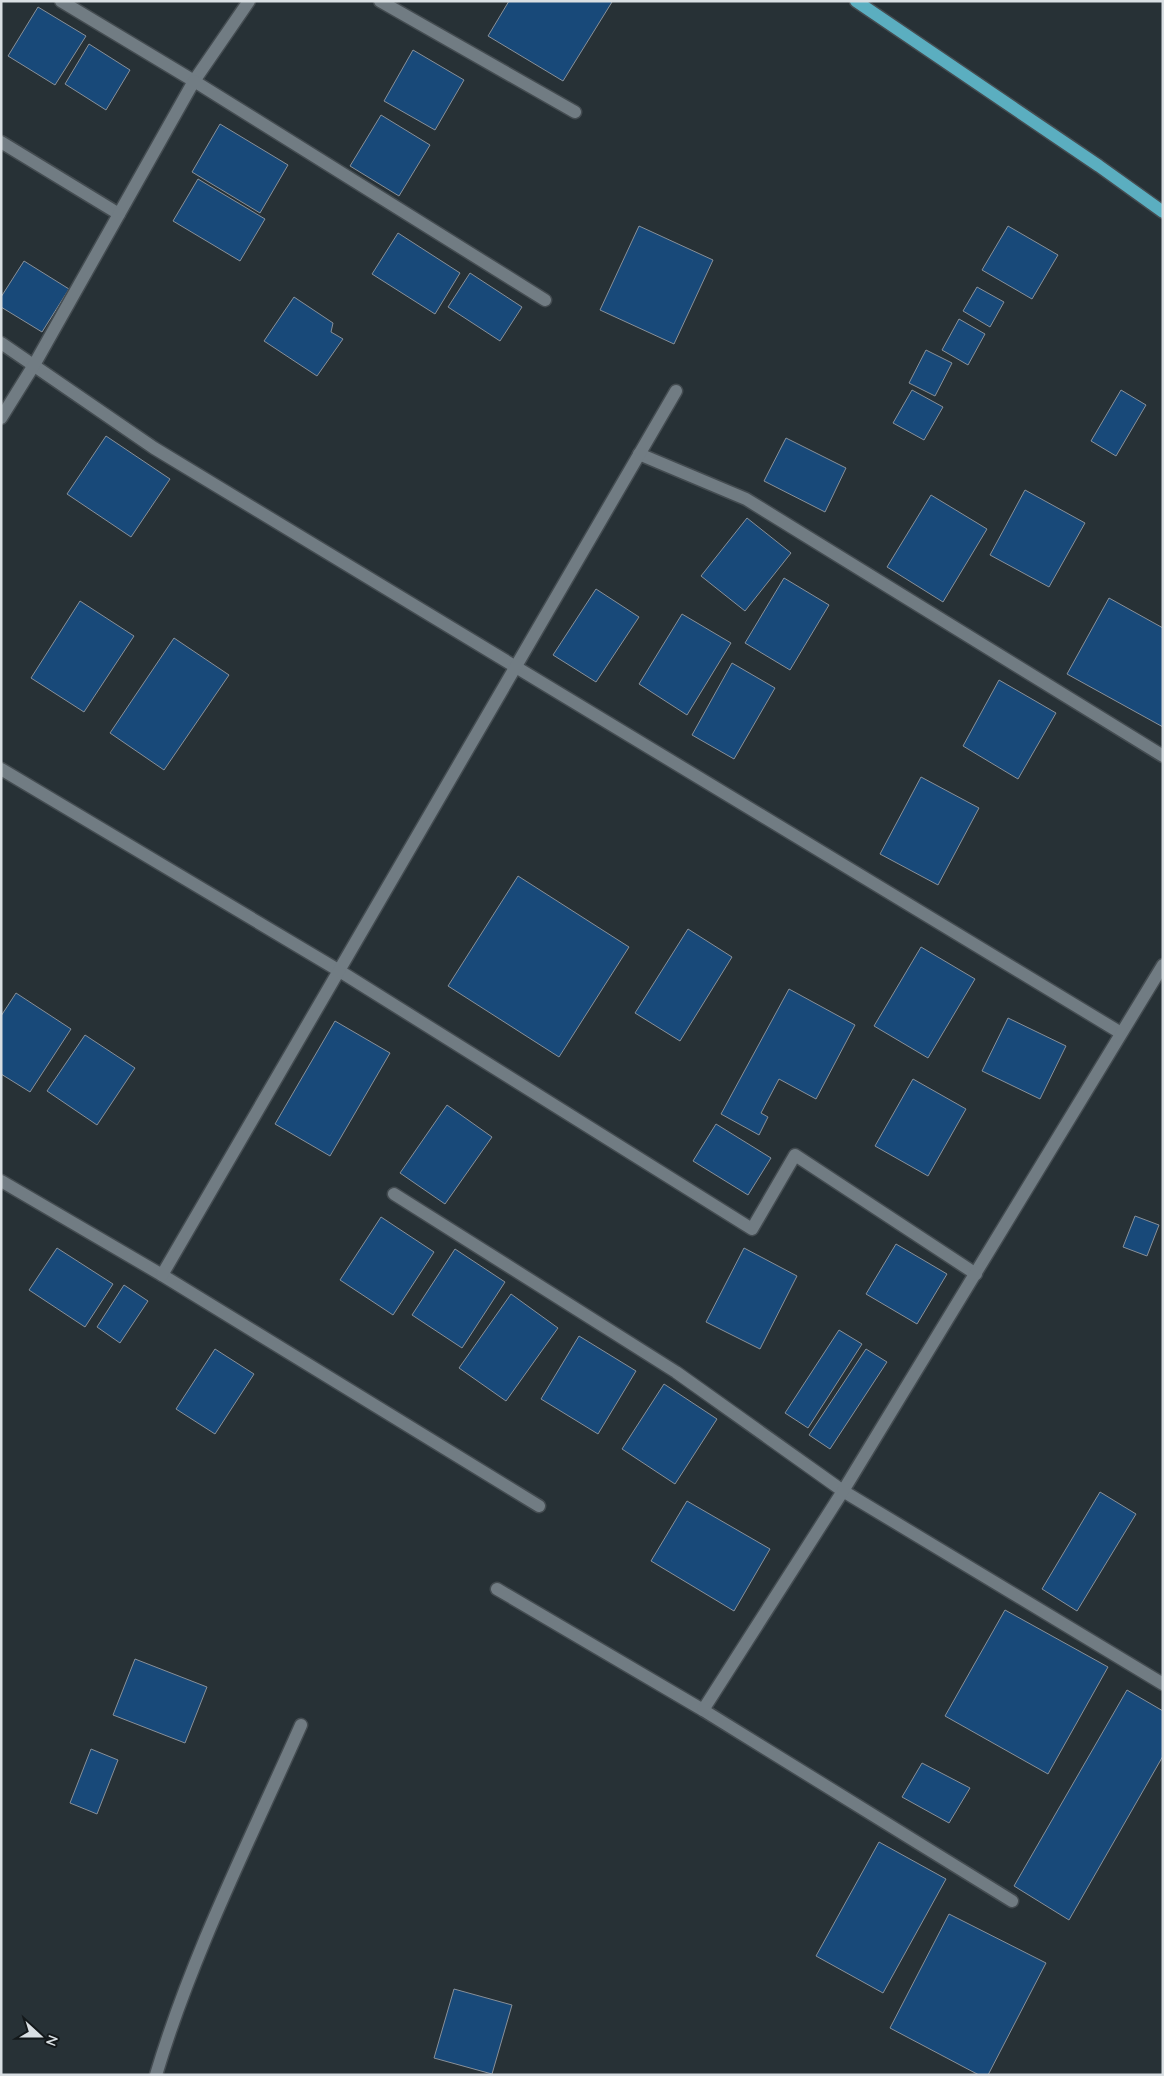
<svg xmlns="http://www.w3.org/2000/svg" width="1164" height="2076" font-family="Quicksand,sans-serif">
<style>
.building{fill:#184979;stroke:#889099}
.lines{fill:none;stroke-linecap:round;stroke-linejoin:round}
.minor-casing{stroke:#444c51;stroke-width:15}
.major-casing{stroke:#444c51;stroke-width:15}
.minor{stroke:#717c83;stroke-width:12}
.major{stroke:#5baec0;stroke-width:12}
</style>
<rect width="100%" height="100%" fill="#273136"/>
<!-- building -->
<g class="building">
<polygon points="509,1 610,1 612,2 563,81 488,36"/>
<polygon points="38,7 86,36 55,85 8,56"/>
<polygon points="89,44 130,70 106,110 65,84"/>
<polygon points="413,50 464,80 435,130 384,101"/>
<polygon points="381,115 430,145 399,196 350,166"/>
<polygon points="220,124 288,165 260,213 192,172"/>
<polygon points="198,179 265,219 240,261 173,221"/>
<polygon points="639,226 713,260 674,344 600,310"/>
<polygon points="1008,226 1058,255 1032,299 982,270"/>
<polygon points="398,233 460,273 435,314 372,274"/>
<polygon points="24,261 69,289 42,332 1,307 1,297"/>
<polygon points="470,273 522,307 500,341 448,307"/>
<polygon points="977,287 1004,302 990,327 963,311"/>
<polygon points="294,297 333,323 331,332 343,339 317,376 264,341"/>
<polygon points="959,319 985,334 968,365 942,350"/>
<polygon points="926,350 952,363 935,396 909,383"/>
<polygon points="912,390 943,407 924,440 893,423"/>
<polygon points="1121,390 1146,405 1116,456 1091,441"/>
<polygon points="106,436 170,479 131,537 67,494"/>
<polygon points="786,438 846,468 825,512 764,481"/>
<polygon points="1025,490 1085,523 1049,587 990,555"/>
<polygon points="931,495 987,529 943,602 887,567"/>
<polygon points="747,518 791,553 745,611 701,576"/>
<polygon points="784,578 829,605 790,670 745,643"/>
<polygon points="596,589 639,617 596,682 553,655"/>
<polygon points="1109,598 1163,628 1163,727 1067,674"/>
<polygon points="80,601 134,636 84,712 31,678"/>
<polygon points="682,614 731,643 687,715 639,684"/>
<polygon points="174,638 229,675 164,770 110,733"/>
<polygon points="732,663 775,688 734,759 692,735"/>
<polygon points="999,680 1056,713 1018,779 963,746"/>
<polygon points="921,777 979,808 938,885 880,854"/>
<polygon points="518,876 629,947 559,1057 448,986"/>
<polygon points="688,929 732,957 680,1041 635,1013"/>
<polygon points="921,947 975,979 928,1058 874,1026"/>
<polygon points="789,989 855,1025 816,1099 779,1079 761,1113 768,1117 759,1135 721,1114"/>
<polygon points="16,993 71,1029 30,1092 1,1074 1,1016"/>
<polygon points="1008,1018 1066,1046 1040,1099 982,1071"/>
<polygon points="335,1021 390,1053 330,1156 275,1124"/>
<polygon points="85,1035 135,1068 97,1125 47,1091"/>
<polygon points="913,1079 966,1109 928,1176 875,1146"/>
<polygon points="447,1105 492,1137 445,1204 400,1173"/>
<polygon points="716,1124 771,1158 748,1195 693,1161"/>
<polygon points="1135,1216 1159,1225 1147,1256 1123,1247"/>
<polygon points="381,1217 434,1252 393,1315 340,1280"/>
<polygon points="896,1244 947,1274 917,1324 866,1294"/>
<polygon points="57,1248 113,1284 85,1327 29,1290"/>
<polygon points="744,1248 797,1276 760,1349 706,1322"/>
<polygon points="455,1249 505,1282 462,1348 412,1315"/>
<polygon points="124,1285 148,1301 120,1343 97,1327"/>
<polygon points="511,1294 558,1328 506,1401 459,1368"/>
<polygon points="839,1330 862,1344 808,1428 785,1413"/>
<polygon points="579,1336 636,1371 598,1434 541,1399"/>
<polygon points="215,1349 254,1374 215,1434 176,1409"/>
<polygon points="866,1349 887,1362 830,1449 809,1435"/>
<polygon points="664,1384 717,1419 675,1484 622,1449"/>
<polygon points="1100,1492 1136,1514 1077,1611 1042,1589"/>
<polygon points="687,1501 770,1549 734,1611 651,1561"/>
<polygon points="1005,1610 1108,1667 1048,1774 945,1716"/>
<polygon points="135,1659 207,1687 185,1743 113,1715"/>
<polygon points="1127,1690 1163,1711 1163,1756 1069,1920 1014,1886"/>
<polygon points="91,1749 118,1760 97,1814 70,1803"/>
<polygon points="922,1763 970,1788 949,1823 902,1797"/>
<polygon points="879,1842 946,1879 883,1993 816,1956"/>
<polygon points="949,1914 1046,1963 988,2075 979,2075 890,2028"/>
<polygon points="454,1989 512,2005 492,2074 434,2058"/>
</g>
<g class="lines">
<defs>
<g id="minor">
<polyline points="61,1 194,81 249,1"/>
<polyline points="380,1 575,112"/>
<polyline points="1,142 119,214"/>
<polyline points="1,343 154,448 1121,1033"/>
<polyline points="1,418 34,365 194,81 545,300"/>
<polyline points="639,454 746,499 1163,756"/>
<polyline points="1,769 338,970 752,1229 795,1155 976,1274"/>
<polyline points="1,1181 162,1275 539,1506"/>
<polyline points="394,1194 676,1372 843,1491 1163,1684"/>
<polyline points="162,1275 676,391"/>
<polyline points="497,1589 703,1710 1012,1901"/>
<polyline points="703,1710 843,1491 1163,965"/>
<path d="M156,2075c36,-121 94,-235 145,-350"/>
</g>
<polyline id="major" points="856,1 1099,166 1163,212"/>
</defs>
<!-- minor casing -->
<use href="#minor" class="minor-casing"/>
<!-- major casing -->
<use href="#major" class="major-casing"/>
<!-- minor -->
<use href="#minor" class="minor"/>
<!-- major -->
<use href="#major" class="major"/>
</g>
<!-- border -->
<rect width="1164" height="2076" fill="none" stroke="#d9dfe3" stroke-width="5"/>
<!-- north arrow -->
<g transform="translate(40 2036) rotate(111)" stroke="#13181a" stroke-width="4" paint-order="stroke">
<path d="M0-4L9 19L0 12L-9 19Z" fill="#d9dfe3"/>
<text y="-8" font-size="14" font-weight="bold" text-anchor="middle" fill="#d9dfe3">N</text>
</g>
</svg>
